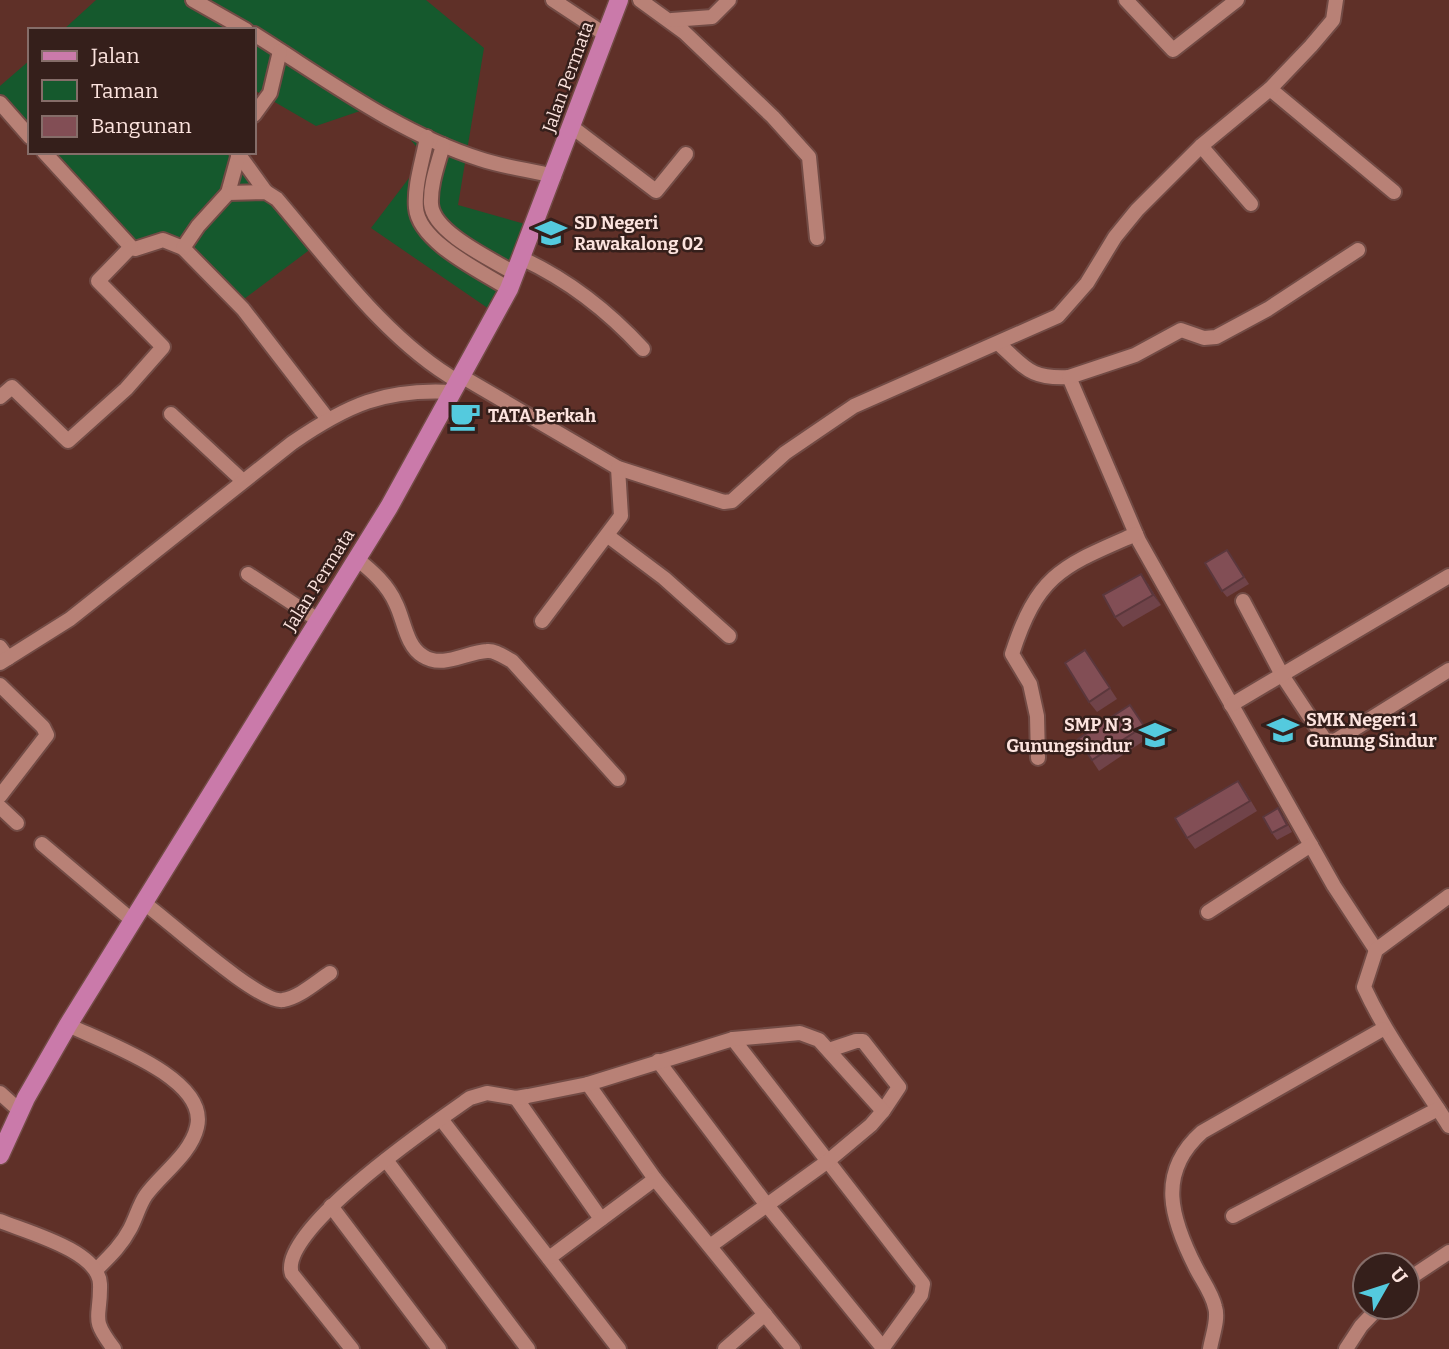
<svg xmlns="http://www.w3.org/2000/svg" width="1449" height="1349" font-family="Bitter,serif">
<style>
.green{fill:#15592d}
.lines{fill:none;stroke-linecap:round;stroke-linejoin:round}
.minor-casing{stroke:#724b45;stroke-width:18}
.major-casing{stroke:#724b45;stroke-width:21}
.minor{stroke:#b88176;stroke-width:14}
.major{stroke:#ca7aaa;stroke-width:18}
.wall{fill:#704349}
.shaded-wall{fill:#5b373c}
.building{fill:#824e55;stroke:#5b373c;stroke-width:2}
.labels{text-anchor:middle;dominant-baseline:central;stroke-width:5;stroke-linejoin:round;paint-order:stroke}
.street-label{font-size:18px;fill:#fce3de;stroke:#351f1b}
.poi-label{font-size:18px;font-weight:bold;fill:#fce3de;stroke:#351f1b;text-anchor:start}
</style>
<rect width="100%" height="100%" fill="#5f3028"/>
<!-- green -->
<g class="green">
<polygon points="96,0 426,0 484,48 458,205 532,226 492,311 371,228 425,157 404,132 360,111 316,126 254,90 254,30 63,30"/>
<polygon points="30,60 30,130 0,96 0,86"/>
<polygon points="49,152 225,152 320,242 244,299 186,241 139,256"/>
</g>
<g class="lines">
<defs>
<g id="minor">
<polyline points="193,0 246,30"/>
<polyline points="553,0 606,35"/>
<polyline points="640,0 684,32 773,117 809,157 817,238"/>
<polyline points="1126,0 1173,50 1237,0"/>
<polyline points="672,20 712,17 729,0"/>
<path d="M254,34c72,45 144,99 226,125 24,8 49,11 74,17"/>
<polyline points="1270,89 1394,192"/>
<polyline points="0,103 30,137"/>
<polyline points="254,115 270,93 280,51"/>
<polyline points="572,127 656,191 686,154"/>
<path d="M427,137c-4,23 -13,48 -11,71 3,35 67,64 93,81"/>
<path d="M443,145c-5,19 -13,39 -12,59 2,29 62,56 85,70"/>
<polyline points="1201,146 1251,204"/>
<polyline points="44,152 131,247 135,249 163,240 183,248 243,309 327,418"/>
<polyline points="237,152 266,192"/>
<polyline points="228,193 238,157"/>
<path d="M183,248l15,-22 30,-33 38,-1 11,7c53,62 110,142 182,183"/>
<path d="M523,259c47,22 85,52 120,90"/>
<path d="M999,344c27,24 31,35 70,33l70,164 195,345 42,64"/>
<polyline points="461,376 618,468 724,502 732,501 785,453 854,406 1058,316 1087,283 1115,237 1137,210 1201,146 1270,89 1311,46 1333,20 1336,0"/>
<polyline points="1069,377 1135,355 1181,330 1204,338 1216,337 1268,309 1358,250"/>
<polyline points="0,397 12,387 68,441 126,389 163,347 98,281 131,247"/>
<polyline points="171,414 243,481"/>
<polyline points="608,536 664,578 729,636"/>
<path d="M357,559c15,12 31,26 39,45 8,16 10,42 27,52 20,13 43,-4 64,-5 8,-1 17,6 25,10l106,118"/>
<polyline points="248,574 318,620"/>
<polyline points="1243,601 1282,675 1325,740 1335,741 1449,670"/>
<polyline points="542,621 621,516 618,468"/>
<polyline points="0,647 8,658"/>
<path d="M0,663l70,-44 222,-176c55,-38 93,-55 161,-51"/>
<polyline points="0,685 43,727 47,735 0,796"/>
<polyline points="1231,705 1449,576"/>
<path d="M1038,758l-1,-42 -7,-32 -18,-30c26,-81 51,-88 124,-120"/>
<polyline points="0,807 17,823"/>
<polyline points="42,844 133,921"/>
<path d="M1449,896l-73,54 -12,37c23,50 56,93 85,139"/>
<path d="M144,903c24,17 116,102 139,97 17,-3 33,-18 47,-27"/>
<polyline points="1208,912 1311,845"/>
<path d="M68,1025c35,17 141,53 129,102 -6,27 -36,47 -51,68 -7,10 -10,23 -16,34 -9,17 -21,28 -34,41"/>
<polyline points="733,1039 923,1284 921,1295 882,1349"/>
<polyline points="829,1050 856,1041 863,1041 899,1087 883,1111"/>
<polyline points="658,1061 766,1204 883,1348"/>
<polyline points="588,1084 655,1179 793,1349"/>
<polyline points="0,1093 20,1111"/>
<polyline points="516,1098 601,1219"/>
<polyline points="441,1119 619,1349"/>
<polyline points="386,1160 528,1349"/>
<polyline points="331,1206 439,1349"/>
<polyline points="1233,1216 1438,1109"/>
<path d="M0,1221c27,11 99,30 100,63 1,36 -11,32 14,65"/>
<polyline points="549,1258 655,1179"/>
<polyline points="1407,1280 1449,1252"/>
<path d="M352,1349l-60,-75c-16,-43 144,-152 178,-176l17,-5 29,5 12,-2 60,-12 145,-45 67,-6 19,7 64,71 -12,14 -43,36 -118,85"/>
<polyline points="725,1349 765,1314"/>
<path d="M1210,1349c2,-13 9,-30 5,-42 -3,-14 -13,-27 -19,-39 -25,-49 -40,-95 6,-136l181,-103"/>
<polyline points="1346,1349 1361,1326 1379,1307"/>
</g>
<polyline id="major" points="0,1155 26,1098 68,1025 389,507 509,289 619,0"/>
</defs>
<!-- minor casing -->
<use href="#minor" class="minor-casing"/>
<!-- major casing -->
<use href="#major" class="major-casing"/>
<!-- minor -->
<use href="#minor" class="minor"/>
<!-- major -->
<use href="#major" class="major"/>
</g>
<!-- wall -->
<g class="wall">
<polygon points="1227,550 1249,584 1227,597 1222,591"/>
<polygon points="1148,584 1161,605 1123,627 1115,617"/>
<polygon points="1085,650 1117,699 1097,712 1089,702"/>
<polygon points="1130,705 1151,736 1099,771 1078,739"/>
<polygon points="1245,791 1257,811 1195,849 1187,838"/>
<polygon points="1283,815 1292,832 1277,840 1272,833"/>
</g>
<!-- shaded-wall -->
<polygon class="shaded-wall" points="1141,574 1148,584 1161,605 1153,595"/>
<!-- building -->
<g class="building">
<polygon points="1227,550 1244,577 1222,591 1205,563"/>
<polygon points="1141,574 1153,595 1115,617 1103,595"/>
<polygon points="1085,650 1110,688 1089,702 1065,663"/>
<polygon points="1130,705 1144,726 1092,760 1078,739"/>
<polygon points="1238,781 1250,801 1187,838 1175,818"/>
<polygon points="1278,808 1287,825 1272,833 1263,817"/>
</g>
<!-- icons -->
<defs>
<symbol id="school-bare" viewBox="-9 -9 18 18"><path d="M0-5L7-2L0 1L-7-2ZM-4 1L0 2.5L4 1V4Q0 6-4 4Z" fill="#54cade" stroke="#351f1b" stroke-width="2.5" paint-order="stroke"/></symbol>
<symbol id="cafe-bare" viewBox="-9 -9 18 18"><path d="M-5.5-4.5H6V0H3Q3 3.5 0 3.5H-2.5Q-5.5 3.5-5.5 0ZM3-3.2v2h1.7v-2ZM-6 4.5H4V6H-6Z" fill="#54cade" stroke="#351f1b" stroke-width="2.5" paint-order="stroke"/></symbol>
</defs>
<g fill-rule="evenodd">
<use href="#school-bare" x="529" y="211" width="44" height="44"/>
<use href="#cafe-bare" x="443" y="394" width="44" height="44"/>
<use href="#school-bare" x="1261" y="708" width="44" height="44"/>
<use href="#school-bare" x="1133" y="713" width="44" height="44"/>
</g>
<g class="labels">
<!-- street labels -->
<g class="street-label">
<text transform="translate(568 77) rotate(-70)">Jalan Permata</text>
<text transform="translate(319 580) rotate(-58)">Jalan Permata</text>
</g>
<!-- poi labels -->
<g class="poi-label">
<text x="574" y="223">SD Negeri<tspan x="574" dy="21">Rawakalong 02</tspan></text>
<text x="488" y="416">TATA Berkah</text>
<text x="1306" y="720">SMK Negeri 1<tspan x="1306" dy="21">Gunung Sindur</tspan></text>
<text x="1132" y="725" text-anchor="end">SMP N 3<tspan x="1132" dy="21">Gunungsindur</tspan></text>
</g>
</g>
<!-- legend -->
<rect x="28" y="28" width="228" height="126" fill="#351f1b" stroke="#856d69" stroke-width="2"/>
<rect x="42" y="51" width="35" height="10" fill="#ca7aaa" stroke="#856d69" stroke-width="2"/>
<text x="91" y="63" font-size="21" fill="#fce3de">Jalan</text>
<rect x="42" y="80" width="35" height="21" fill="#15592d" stroke="#856d69" stroke-width="2"/>
<text x="91" y="98" font-size="21" fill="#fce3de">Taman</text>
<rect x="42" y="116" width="35" height="21" fill="#824e55" stroke="#856d69" stroke-width="2"/>
<text x="91" y="133" font-size="21" fill="#fce3de">Bangunan</text>
<!-- north arrow -->
<g transform="translate(1386 1286) rotate(51)"><circle r="33" fill="#351f1b" stroke="#856d69" stroke-width="2"/>
<path d="M0-5L12 26L0 18L-12 26Z" fill="#54cade"/>
<text y="-10" font-size="19" font-weight="bold" text-anchor="middle" fill="#fce3de">U</text>
</g>
</svg>
